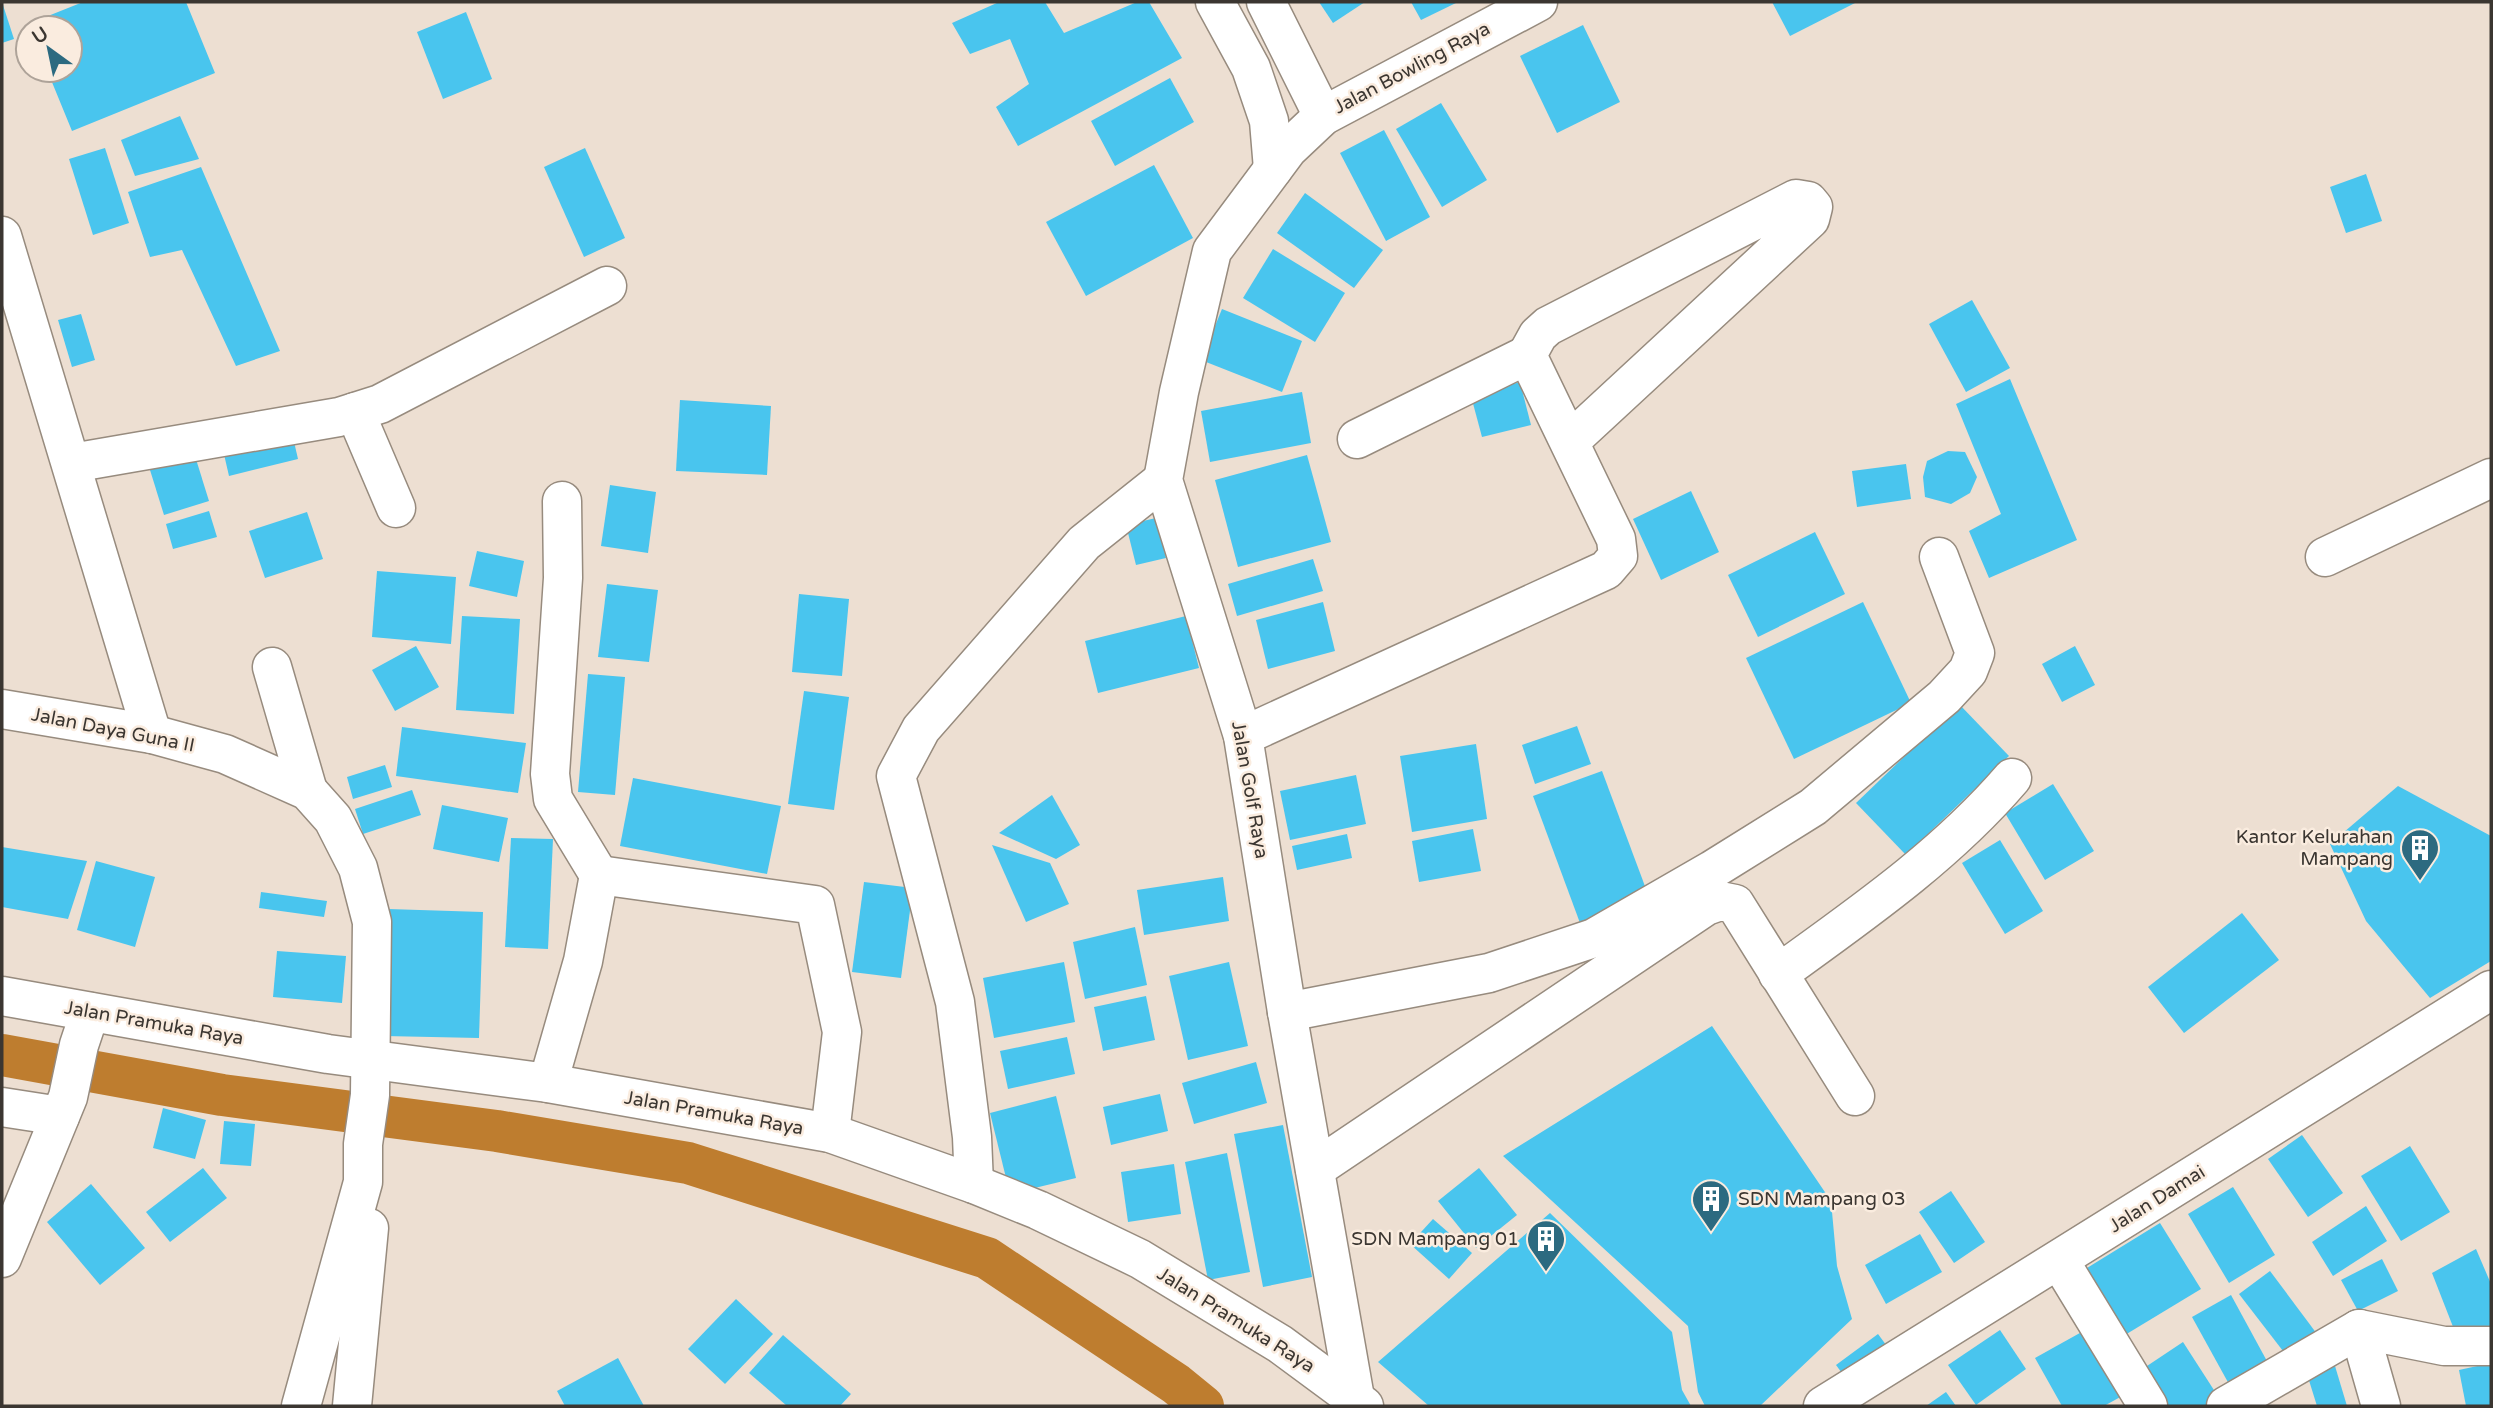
<svg xmlns="http://www.w3.org/2000/svg" width="2493" height="1408" font-family="'Varela Round',sans-serif">
<style>
.lines{fill:none;stroke-linecap:round;stroke-linejoin:round}
.canal{stroke:#be7d2f;stroke-width:42}
.building{fill:#49c5ee}
.minor-casing{stroke:#978b7e;stroke-width:41}
.minor{stroke:#fff;stroke-width:38}
.labels{text-anchor:middle;dominant-baseline:central;stroke-width:5;stroke-linejoin:round;paint-order:stroke}
.street-label{font-size:19px;fill:#3b3631;stroke:#faecdf}
.poi-label{font-size:19px;fill:#3b3631;stroke:#faecdf;text-anchor:end}
</style>
<rect width="100%" height="100%" fill="#eddfd2"/>
<g class="lines">
<!-- canal -->
<polyline class="canal" points="2,1055 222,1095 497,1131 688,1163 987,1258 1176,1384 1203,1406"/>
</g>
<!-- building -->
<g class="building">
<polygon points="2,2 14,39 2,43"/>
<polygon points="83,2 186,2 215,73 72,131 47,70 70,70 70,28 30,28 28,24"/>
<polygon points="999,2 1045,2 1064,33 1137,2 1149,2 1182,58 1018,146 996,107 1029,84 1010,39 970,54 952,23"/>
<polygon points="1319,2 1365,2 1333,23"/>
<polygon points="1411,2 1458,2 1421,20"/>
<polygon points="1772,2 1857,2 1790,36"/>
<polygon points="466,12 492,79 443,99 417,32"/>
<polygon points="1583,25 1620,102 1557,133 1520,56"/>
<polygon points="1170,78 1194,122 1115,166 1091,121"/>
<polygon points="1441,103 1487,180 1442,207 1396,129"/>
<polygon points="180,116 199,159 135,176 121,140"/>
<polygon points="1384,130 1430,217 1386,241 1340,153"/>
<polygon points="105,148 129,223 93,235 69,159"/>
<polygon points="585,148 625,238 584,257 544,167"/>
<polygon points="1154,165 1193,238 1086,296 1046,222"/>
<polygon points="201,167 280,351 236,366 182,250 150,257 128,192"/>
<polygon points="2366,174 2382,221 2346,233 2330,187"/>
<polygon points="1305,193 1383,250 1354,288 1277,233"/>
<polygon points="1273,249 1345,293 1315,342 1243,298"/>
<polygon points="1972,300 2010,368 1966,392 1929,324"/>
<polygon points="1222,309 1302,341 1282,392 1201,360"/>
<polygon points="81,314 95,360 72,367 58,320"/>
<polygon points="2010,379 2077,540 1989,578 1969,531 2001,514 1956,404"/>
<polygon points="1520,382 1531,425 1482,437 1471,396"/>
<polygon points="1302,392 1311,443 1210,462 1201,411"/>
<polygon points="680,400 771,406 767,475 676,471"/>
<polygon points="292,433 298,459 229,476 223,450"/>
<polygon points="1948,451 1965,452 1977,477 1970,493 1951,504 1925,497 1923,477 1927,461"/>
<polygon points="1307,455 1331,542 1238,567 1215,480"/>
<polygon points="195,456 209,501 164,515 150,470"/>
<polygon points="1906,464 1911,499 1857,507 1852,471"/>
<polygon points="610,485 656,492 648,553 601,546"/>
<polygon points="1691,491 1719,552 1661,580 1633,519"/>
<polygon points="209,511 217,537 173,549 166,524"/>
<polygon points="307,512 323,559 265,578 249,531"/>
<polygon points="1156,518 1166,558 1136,565 1126,525"/>
<polygon points="1815,532 1845,594 1758,637 1728,575"/>
<polygon points="477,551 524,561 517,597 469,586"/>
<polygon points="1313,559 1323,591 1237,616 1228,584"/>
<polygon points="377,571 456,577 451,644 372,637"/>
<polygon points="607,584 658,590 649,662 598,657"/>
<polygon points="799,594 849,599 842,676 792,672"/>
<polygon points="1323,602 1335,651 1268,669 1256,620"/>
<polygon points="1863,602 1911,703 1794,759 1746,658"/>
<polygon points="462,616 520,619 514,714 456,710"/>
<polygon points="1186,616 1199,668 1098,693 1085,641"/>
<polygon points="416,646 439,687 395,711 372,670"/>
<polygon points="2075,646 2095,685 2062,702 2042,664"/>
<polygon points="588,674 625,677 615,795 578,792"/>
<polygon points="804,691 849,697 834,810 788,804"/>
<polygon points="1959,704 2009,756 1906,855 1856,803"/>
<polygon points="1577,726 1591,764 1535,784 1522,745"/>
<polygon points="402,727 526,743 518,793 396,776"/>
<polygon points="1476,744 1487,819 1412,832 1400,756"/>
<polygon points="385,765 392,787 353,799 347,777"/>
<polygon points="1602,771 1649,897 1580,923 1533,796"/>
<polygon points="1356,775 1366,824 1290,840 1280,791"/>
<polygon points="633,778 781,806 767,874 620,846"/>
<polygon points="2053,784 2094,851 2045,880 2005,813"/>
<polygon points="2398,786 2491,836 2491,961 2430,998 2366,921 2330,844"/>
<polygon points="412,790 421,815 363,834 355,809"/>
<polygon points="1052,795 1080,845 1056,859 999,833"/>
<polygon points="442,805 508,818 499,862 433,849"/>
<polygon points="1473,829 1481,871 1419,882 1412,841"/>
<polygon points="1347,834 1352,858 1297,870 1292,846"/>
<polygon points="511,838 553,839 548,949 505,947"/>
<polygon points="2000,840 2043,911 2005,934 1962,863"/>
<polygon points="992,845 1050,863 1069,904 1026,922"/>
<polygon points="2,847 87,861 68,919 2,907"/>
<polygon points="96,861 155,877 135,947 77,930"/>
<polygon points="1223,877 1229,921 1144,935 1137,890"/>
<polygon points="864,882 913,888 901,978 852,972"/>
<polygon points="261,892 327,901 324,917 259,908"/>
<polygon points="388,909 483,912 479,1038 384,1036"/>
<polygon points="2242,913 2279,960 2184,1033 2148,987"/>
<polygon points="1135,927 1147,985 1085,999 1073,942"/>
<polygon points="277,951 346,956 342,1003 273,997"/>
<polygon points="1064,962 1075,1022 994,1038 983,978"/>
<polygon points="1229,962 1248,1046 1188,1060 1169,976"/>
<polygon points="1146,996 1155,1040 1103,1051 1094,1007"/>
<polygon points="1712,1026 1831,1201 1837,1266 1852,1319 1760,1406 1705,1406 1698,1392 1688,1326 1503,1156"/>
<polygon points="1067,1037 1075,1074 1008,1089 1000,1051"/>
<polygon points="1256,1062 1267,1103 1194,1124 1182,1083"/>
<polygon points="1160,1094 1168,1131 1111,1145 1103,1107"/>
<polygon points="1056,1096 1076,1178 1010,1194 990,1113"/>
<polygon points="163,1108 206,1120 195,1159 153,1148"/>
<polygon points="224,1121 255,1124 251,1166 220,1164"/>
<polygon points="1283,1125 1312,1277 1263,1287 1234,1134"/>
<polygon points="2302,1135 2343,1193 2308,1217 2268,1159"/>
<polygon points="2410,1146 2450,1212 2401,1241 2361,1176"/>
<polygon points="1227,1153 1250,1272 1208,1280 1185,1162"/>
<polygon points="1174,1164 1181,1214 1128,1222 1121,1172"/>
<polygon points="203,1168 227,1198 170,1242 146,1212"/>
<polygon points="1479,1168 1517,1215 1476,1248 1438,1201"/>
<polygon points="91,1184 145,1248 100,1285 47,1222"/>
<polygon points="2233,1187 2275,1255 2229,1283 2188,1214"/>
<polygon points="1951,1191 1985,1242 1954,1263 1919,1212"/>
<polygon points="2366,1206 2387,1241 2333,1276 2312,1242"/>
<polygon points="1550,1213 1672,1332 1682,1390 1691,1406 1429,1406 1378,1362"/>
<polygon points="1433,1219 1472,1253 1449,1279 1410,1244"/>
<polygon points="2160,1223 2201,1289 2115,1341 2074,1276"/>
<polygon points="1920,1234 1942,1272 1886,1304 1865,1265"/>
<polygon points="2476,1249 2491,1284 2491,1338 2457,1337 2432,1273"/>
<polygon points="2382,1259 2398,1291 2358,1311 2341,1280"/>
<polygon points="2270,1271 2320,1338 2290,1360 2239,1294"/>
<polygon points="2231,1295 2274,1374 2235,1395 2192,1317"/>
<polygon points="736,1299 773,1334 725,1384 688,1349"/>
<polygon points="2096,1324 2133,1390 2104,1406 2062,1406 2035,1358"/>
<polygon points="2000,1330 2026,1369 1976,1405 1948,1365"/>
<polygon points="1878,1334 1892,1353 1850,1384 1836,1365"/>
<polygon points="783,1335 851,1394 840,1406 787,1406 749,1373"/>
<polygon points="2183,1342 2221,1401 2213,1406 2169,1406 2144,1368"/>
<polygon points="618,1358 644,1406 565,1406 557,1391"/>
<polygon points="2491,1363 2491,1406 2466,1406 2459,1370"/>
<polygon points="2335,1366 2347,1406 2317,1406 2307,1374"/>
<polygon points="1946,1392 1956,1406 1926,1406"/>
</g>
<g class="lines">
<defs>
<g id="minor">
<polyline points="1215,2 1251,68 1269,121 1273,169"/>
<polyline points="1266,2 1323,116"/>
<polyline points="2,236 152,734"/>
<polyline points="355,412 396,508"/>
<polyline points="1357,439 1527,355"/>
<polyline points="72,463 339,417 380,404 607,286"/>
<polyline points="562,501 563,578 550,774 553,799 599,875"/>
<polyline points="2325,557 2491,478"/>
<polyline points="272,667 308,791"/>
<polyline points="2,709 152,734 225,754 308,791 333,819 358,868 372,922 370,1095 363,1144 363,1182 301,1406"/>
<polyline points="1243,736 1606,570 1618,556 1616,539 1527,355 1538,335 1548,326 1796,199 1808,201 1813,207 1810,219 1569,442"/>
<path d="M1778,974c83,-60 167,-118 234,-196"/>
<polyline points="2,996 328,1054 548,1083 830,1133 974,1184 1038,1210 1140,1259 1280,1344 1364,1406"/>
<polyline points="1287,1012 1489,973 1594,938 1712,870 1813,807 1944,697 1968,671 1975,653 1939,557"/>
<polyline points="548,1083 583,961 599,875 815,905 842,1032 830,1133"/>
<polyline points="2,1107 60,1116"/>
<polyline points="1315,1169 1706,906 1720,901 1735,904 1855,1096"/>
<polyline points="974,1184 972,1137 955,1002 896,776 921,729 1084,543 1163,480"/>
<polyline points="2,1258 68,1097 79,1045 90,1012"/>
<polyline points="2059,1260 2148,1406"/>
<polyline points="2359,1329 2381,1406"/>
<polyline points="1355,1398 1287,1012 1243,736 1163,480 1179,392 1212,251 1288,149 1323,116 1538,2"/>
<polyline points="352,1406 369,1228"/>
<polyline points="1823,1406 2491,990"/>
<polyline points="2226,1406 2359,1329 2444,1346 2491,1346"/>
</g>
</defs>
<!-- minor casing -->
<use href="#minor" class="minor-casing"/>
<!-- minor -->
<use href="#minor" class="minor"/>
</g>
<!-- icons -->
<defs>
<symbol id="building-pin" viewBox="-11 -11 22 30"><path d="M0 17L-7.5 6A9.5 9.5 0 1 1 7.5 6Z" fill="#2c6a80" stroke="#faecdf"/><path d="M-4-6H4V6H1V3H-1V6H-4ZM-2.5-4.3h1.7v1.8h-1.7ZM.8-4.3h1.7v1.8H.8ZM-2.5-1h1.7V.8h-1.7ZM.8-1h1.7V.8H.8Z" fill="#fff"/></symbol>
</defs>
<g fill-rule="evenodd">
<use href="#building-pin" x="2398" y="826" width="44" height="60"/>
<use href="#building-pin" x="1689" y="1177" width="44" height="60"/>
<use href="#building-pin" x="1524" y="1217" width="44" height="60"/>
</g>
<g class="labels">
<!-- street labels -->
<g class="street-label">
<text transform="translate(1412 68) rotate(-28)">Jalan Bowling Raya</text>
<text transform="translate(113 730) rotate(11)">Jalan Daya Guna II</text>
<text transform="translate(1250 790) rotate(80)">Jalan Golf Raya</text>
<text transform="translate(154 1023) rotate(10)">Jalan Pramuka Raya</text>
<text transform="translate(714 1113) rotate(10)">Jalan Pramuka Raya</text>
<text transform="translate(2157 1199) rotate(-32)">Jalan Damai</text>
<text transform="translate(1236 1320) rotate(32)">Jalan Pramuka Raya</text>
</g>
<!-- poi labels -->
<g class="poi-label">
<text x="2393" y="837">Kantor Kelurahan<tspan x="2393" dy="22">Mampang</tspan></text>
<text x="1738" y="1199" text-anchor="start">SDN Mampang 03</text>
<text x="1519" y="1239">SDN Mampang 01</text>
</g>
</g>
<!-- border -->
<rect width="2493" height="1408" fill="none" stroke="#3b3631" stroke-width="7"/>
<!-- north arrow -->
<g transform="translate(49 49) rotate(327)"><circle r="33" fill="#faecdf" stroke="#aea399" stroke-width="2"/>
<path d="M0-5L12 26L0 18L-12 26Z" fill="#2c6a80"/>
<text y="-10" font-size="19" font-weight="bold" text-anchor="middle" fill="#3b3631">U</text>
</g>
</svg>
